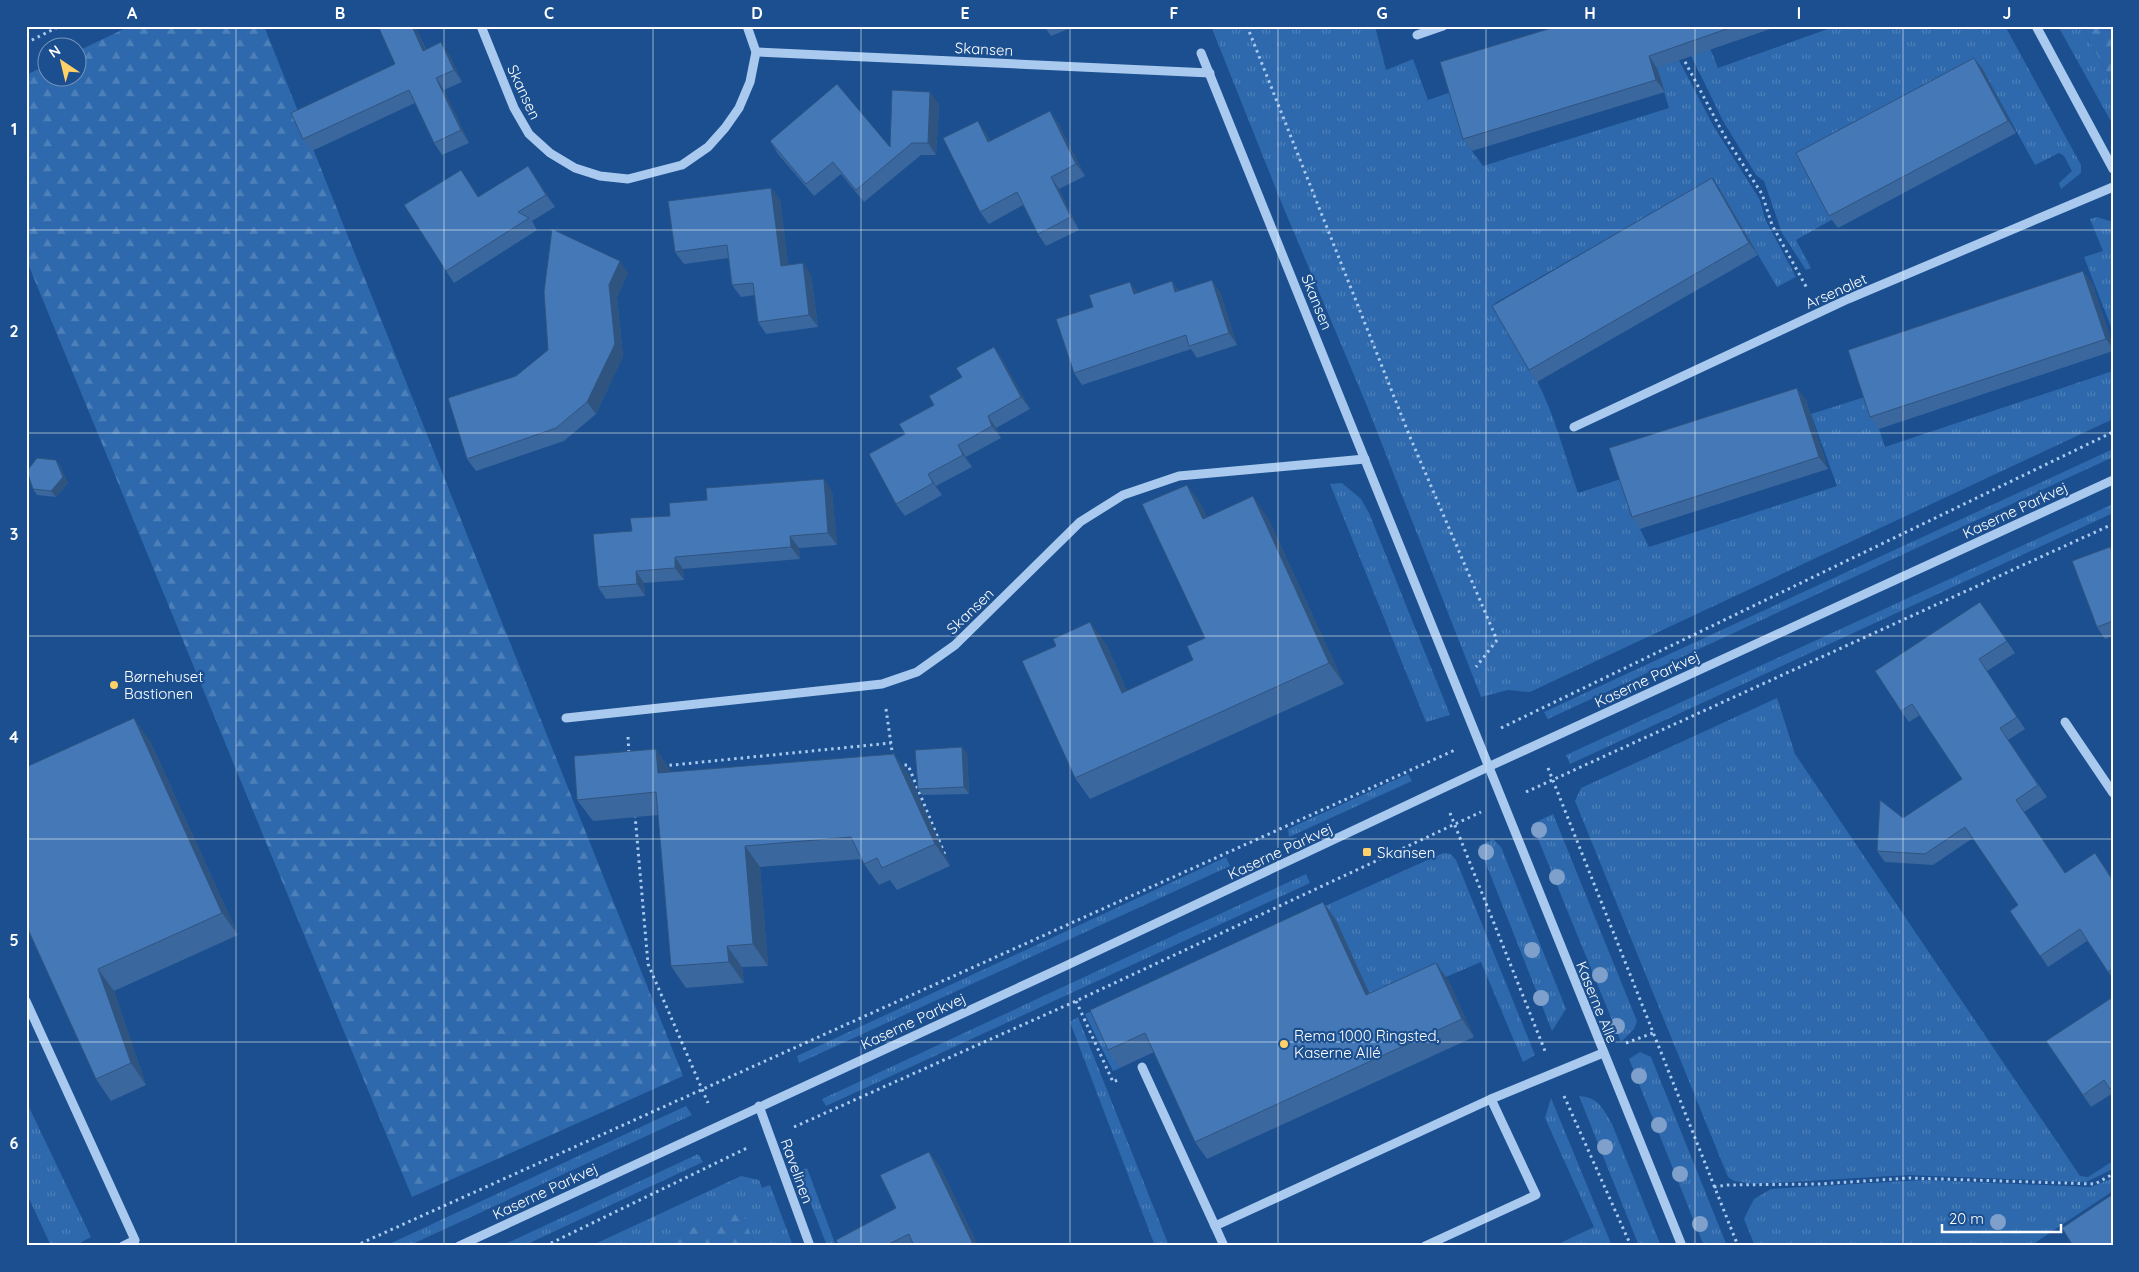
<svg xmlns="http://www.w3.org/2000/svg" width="2139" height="1272" font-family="Quicksand,sans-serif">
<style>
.grass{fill:url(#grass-tufts)}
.forest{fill:url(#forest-firs)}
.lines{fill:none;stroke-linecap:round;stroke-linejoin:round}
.path{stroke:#a9c9ee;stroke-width:3;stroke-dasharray:2.5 4;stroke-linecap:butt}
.minor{stroke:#a9c9ee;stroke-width:9}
.tree{fill:#7ea0ca}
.wall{fill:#3a679d}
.shaded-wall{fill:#305480}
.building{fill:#4478b7;stroke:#305480}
.grid{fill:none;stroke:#fff;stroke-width:1;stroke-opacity:0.55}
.poi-dot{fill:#ffd166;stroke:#1b4f8f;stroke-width:2}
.labels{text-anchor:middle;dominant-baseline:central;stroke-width:4.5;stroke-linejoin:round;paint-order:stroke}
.street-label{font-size:15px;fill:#fff;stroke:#1b4f8f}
.poi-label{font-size:15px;fill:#fff;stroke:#1b4f8f;text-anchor:start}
.neatline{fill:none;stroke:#fff;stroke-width:2}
.grid-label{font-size:16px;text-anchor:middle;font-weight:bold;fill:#fff}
</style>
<defs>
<pattern id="grass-tufts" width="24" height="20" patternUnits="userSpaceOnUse" patternTransform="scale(1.25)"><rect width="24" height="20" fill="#2e69ad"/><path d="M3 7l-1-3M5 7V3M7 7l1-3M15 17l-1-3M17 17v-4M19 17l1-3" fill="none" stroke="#4d80b9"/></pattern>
<pattern id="forest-firs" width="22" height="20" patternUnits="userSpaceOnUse" patternTransform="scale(1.25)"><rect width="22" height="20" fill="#2e69ad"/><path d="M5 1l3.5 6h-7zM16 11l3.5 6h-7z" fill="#4d80b9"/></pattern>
</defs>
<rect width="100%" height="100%" fill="#1b4f8f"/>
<!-- grass -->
<g class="grass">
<path d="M1211,26h164l11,44 27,-11 15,41 26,-9 18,60 11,15 186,-58 -25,-82h17l53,101 46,73 5,19 31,58 -19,10 -64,-109 -218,125c10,28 28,52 42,78 18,35 28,75 41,112l46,-15 16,51 9,18 188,-61 -26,-72 57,-18 17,51 228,-76v48l-583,273 -22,-2 -27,7 -114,-291 -85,-202z"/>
<polygon points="1701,26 1718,68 1836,26 2005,26 2081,165 2081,173 2061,189 2059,183 2072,171 2064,156 2059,153 2035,165 1983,70 1975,60 1833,219 1796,240 1811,268 1806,270 1782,233 1764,181 1756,175 1723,121 1682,37"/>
<polygon points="2058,26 2081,26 2113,83 2113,125"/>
<polygon points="2097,217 2113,222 2113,332 2084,257 2103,251 2090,219"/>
<polygon points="2113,449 2113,457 1548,719 1544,712"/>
<polygon points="1342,483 1361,499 1369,513 1450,715 1426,722 1330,484"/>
<polygon points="2113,504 2113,513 1570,764 1566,755"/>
<polygon points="1777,698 1795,754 2080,1176 2088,1177 2113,1161 2113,1169 2086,1182 1908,1175 1755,1184 1734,1181 1728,1177 1575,801 1581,788"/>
<polygon points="1408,774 1412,781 1289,837 1288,829"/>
<polygon points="1553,814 1637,1021 1634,1029 1621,1042 1532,824"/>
<polygon points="1493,839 1501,847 1566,1009 1552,1031 1479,846"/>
<polygon points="1443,853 1451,854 1456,860 1535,1055 1523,1062 1481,962 1376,1007 1102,1028 1120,1068 1113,1071 1085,1014"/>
<polygon points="1226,857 1230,866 799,1063 797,1056"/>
<polygon points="1306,874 1310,883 826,1106 822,1099"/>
<polygon points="1078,1017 1169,1246 1155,1246 1070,1022"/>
<polygon points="1640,1052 1651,1057 1727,1246 1704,1246 1629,1059"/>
<path d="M1579,1096c20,2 23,11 33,28l49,122h-22z"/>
<polygon points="1551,1098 1612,1246 1554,1246 1594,1227 1545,1118"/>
<polygon points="26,1101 91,1237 74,1246 51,1246 26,1192"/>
<polygon points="686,1106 692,1115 408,1246 385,1246"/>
<polygon points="698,1154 703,1162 523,1246 501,1246"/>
<polygon points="807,1168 836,1246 827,1246 799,1172"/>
<polygon points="741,1176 759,1180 762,1188 770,1185 793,1246 755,1246 740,1208 650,1246 598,1246 597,1243"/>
<polygon points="2113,1178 2113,1191 2030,1246 1755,1246 1744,1219 1754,1199 1771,1189 1923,1180 2091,1187"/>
</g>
<!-- forest -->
<g class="forest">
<polygon points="130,26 264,26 683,1076 412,1197 26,259 26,75 47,65 48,78 78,78 78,51"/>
<polygon points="2081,26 2113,26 2113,83"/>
<polygon points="740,1207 755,1246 650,1246"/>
</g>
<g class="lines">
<!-- path -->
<g class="path">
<polyline points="1247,26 1410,437 1497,640 1476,667"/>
<polyline points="26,43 60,26"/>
<polyline points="1682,56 1724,135 1762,194 1772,225 1808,290"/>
<polyline points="886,709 893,758"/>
<polyline points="1501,728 2113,432"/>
<polyline points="628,737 629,754"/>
<polyline points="898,765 908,765 945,855"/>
<polyline points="663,766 891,743"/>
<polyline points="1548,768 1738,1246"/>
<polyline points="1526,792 2113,524"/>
<polyline points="1450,813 1545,1051"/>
<polyline points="635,815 648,964 708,1103"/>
<polyline points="1076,1001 1113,1082 1120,1079"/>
<polyline points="1626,1043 1653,1033"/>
<polyline points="1564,1096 1631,1246"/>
<polyline points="794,1127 1076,1001 1481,812"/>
<polyline points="1714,1187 1727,1185 1819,1184 1909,1178 2095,1184 2113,1174"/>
<polyline points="355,1246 1455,750"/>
<polyline points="545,1246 747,1148"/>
</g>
<!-- minor -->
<g class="minor">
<polyline points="481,26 514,108 529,134 550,153 575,168 600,176 628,179 682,165 708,147 725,128 739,108 750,82 756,52 747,26"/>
<polyline points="2036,26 2113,169"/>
<polyline points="1417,35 1443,26"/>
<polyline points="756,52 1210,73"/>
<polyline points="1201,53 1682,1246"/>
<polyline points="1574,427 1848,299 2113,187"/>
<polyline points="566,718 882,684 917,672 955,645 1080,522 1123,495 1179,476 1365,459"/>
<polyline points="2065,722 2113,793"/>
<polyline points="26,1001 135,1240 123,1246"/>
<polyline points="1142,1067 1215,1226"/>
<polyline points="759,1106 810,1246"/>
<polyline points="459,1246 1061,968 1488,767 2113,480"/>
<polyline points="1224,1246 1215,1226 1491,1099 1603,1053"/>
<polyline points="1425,1246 1536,1195 1491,1099"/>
</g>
</g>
<!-- trees -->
<g class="tree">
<circle cx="1539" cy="830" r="8"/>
<circle cx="1486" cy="852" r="8"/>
<circle cx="1557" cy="877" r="8"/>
<circle cx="1532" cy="950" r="8"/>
<circle cx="1600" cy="975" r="8"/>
<circle cx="1541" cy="998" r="8"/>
<circle cx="1617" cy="1026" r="8"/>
<circle cx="1639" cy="1076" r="8"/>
<circle cx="1659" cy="1125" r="8"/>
<circle cx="1605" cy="1147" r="8"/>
<circle cx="1680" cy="1174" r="8"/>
<circle cx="1998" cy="1222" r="8"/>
<circle cx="1700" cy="1224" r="8"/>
</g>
<!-- wall -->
<g class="wall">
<polygon points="378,26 415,26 426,49 449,54 462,82 444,90 469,143 442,155 434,143 415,103 312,151 303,139 395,64"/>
<polygon points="1044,26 1076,26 1051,36"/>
<polygon points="1558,26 1779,26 1657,68 1665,92 1472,151 1463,139"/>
<polygon points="1983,70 2016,133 1838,228 1829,216"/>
<polygon points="939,104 936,155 921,155 864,202 841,174 814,196 778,154 770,141 890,147"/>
<polygon points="1058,123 1085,176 1059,189 1079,230 1046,246 1038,234 1023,205 989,224 980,212 986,133 990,141"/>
<polygon points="528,166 555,207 532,221 537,230 454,283 446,271 461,170 478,197"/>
<polygon points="771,188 780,200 788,265 811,275 818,327 766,334 758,322 755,295 741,297 732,285 729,258 684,264 675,252"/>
<polygon points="1720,190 1758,255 1537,382 1529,370"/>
<polygon points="628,273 617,297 623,356 596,414 564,441 476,471 467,459 548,350"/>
<polygon points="1172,281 1179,291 1220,292 1237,345 1197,358 1191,349 1082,385 1074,373 1137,293"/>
<polygon points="2092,283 2113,346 2113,351 1879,429 1870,417"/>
<polygon points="994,347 1002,359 1030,409 996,428 1001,438 966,457 972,467 936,486 942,495 905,516 896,504 905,434 962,377"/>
<polygon points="1806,400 1828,469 1640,529 1632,517"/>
<polygon points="56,460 60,466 68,483 56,497 37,495 33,489"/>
<polygon points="1187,485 1202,506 1207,517 1268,518 1344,684 1090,799 1075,778 1106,644 1127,691 1193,660 1205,638"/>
<polygon points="832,491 837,545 799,548 800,559 683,569 684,580 644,583 645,596 606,599 598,587 632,531 670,516"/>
<polygon points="2113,550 2113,636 2105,639 2097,627"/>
<polygon points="1988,613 2015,653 1987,671 2025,729 2008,740 2047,797 2024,812 2065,873 2103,865 2113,880 2113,979 2087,941 2048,967 2010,911 2018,905 1973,838 1933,865 1885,862 1877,851 1903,818 1962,779 1920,715 1909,722 1901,711"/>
<polygon points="150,741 238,935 114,991 146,1085 111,1101 96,1079 26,925"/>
<polygon points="656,749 671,772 894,754 909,775 950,866 897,890 890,880 879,885 864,864 862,859 760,867 768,966 742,967 744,983 686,988 671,966 658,815 593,821 577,800"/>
<polygon points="967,753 969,794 922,795 918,789"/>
<polygon points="1336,920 1369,993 1448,980 1474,1037 1207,1159 1195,1142 1154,1052 1120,1068 1108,1050"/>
<polygon points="2113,997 2113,1093 2091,1107 2046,1041"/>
<polygon points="929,1152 941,1169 978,1246 839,1246 896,1208"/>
</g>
<!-- shaded-wall -->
<g class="shaded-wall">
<polygon points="412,26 415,26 432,63 423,51"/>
<polygon points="441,42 449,54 462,82 454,70"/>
<polygon points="1649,56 1657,68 1665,92 1656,80"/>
<polygon points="1974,58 1983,70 2016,133 2008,121"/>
<polygon points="436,78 444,90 469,143 461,130"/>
<polygon points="930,92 939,104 936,155 928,143"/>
<polygon points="1050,111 1058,123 1085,176 1076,164"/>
<polygon points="978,121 986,133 997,154 988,142"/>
<polygon points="528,166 536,178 555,207 546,195"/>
<polygon points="1051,177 1059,189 1079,230 1071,217"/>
<polygon points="1712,178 1720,190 1758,255 1749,243"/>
<polygon points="771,188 780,200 790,278 781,266"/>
<polygon points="620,261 628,273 617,297 623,356 596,414 587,402 609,285"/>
<polygon points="803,263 811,275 818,327 809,315"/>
<polygon points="2083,271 2092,283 2113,346 2113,349 2106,339"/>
<polygon points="1212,280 1220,292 1237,345 1229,333"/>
<polygon points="1172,281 1180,293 1175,292"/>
<polygon points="1130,282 1139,294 1134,294"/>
<polygon points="994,347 1002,359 1030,409 1021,397"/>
<polygon points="1797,388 1806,400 1828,469 1819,457"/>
<polygon points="988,416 996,428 1001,438 992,426"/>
<polygon points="958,445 966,457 972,467 963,455"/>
<polygon points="56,460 60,466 68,483 56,497 51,491"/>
<polygon points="928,474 942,495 933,483"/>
<polygon points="824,479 832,491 837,545 828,533"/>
<polygon points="1187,485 1202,506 1218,540 1203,519"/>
<polygon points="1253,496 1268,518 1344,684 1329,663"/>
<polygon points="790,536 799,548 800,559 791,547"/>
<polygon points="675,557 683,569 684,580 675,568"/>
<polygon points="636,571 644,583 645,596 637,584"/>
<polygon points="1090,622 1106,644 1137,714 1122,693"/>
<polygon points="134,718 150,741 238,935 222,913"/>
<polygon points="962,747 967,753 969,794 964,787"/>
<polygon points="656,749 671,771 673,795 658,773"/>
<polygon points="894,754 909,775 950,866 935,844"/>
<polygon points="745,846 760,867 768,966 753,944"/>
<polygon points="1323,902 1336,920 1378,1012 1366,995"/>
<polygon points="727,946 742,967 744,983 729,962"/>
<polygon points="1436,963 1448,980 1474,1037 1462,1019"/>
<polygon points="98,969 114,991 146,1085 131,1063"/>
<polygon points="929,1152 941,1169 978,1246 974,1246"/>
</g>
<!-- building -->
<g class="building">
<polygon points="378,26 412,26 423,51 441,42 454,70 436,78 461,130 434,143 409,90 303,139 291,113 395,64"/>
<polygon points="1558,26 1735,26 1649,56 1656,80 1463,139 1440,62"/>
<polygon points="1974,58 2008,121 1829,216 1796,153"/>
<polygon points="837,84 890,147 892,90 930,92 928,143 912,143 856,190 833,162 806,184 770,141"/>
<polygon points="1050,111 1076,164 1051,177 1071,217 1038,234 1017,192 980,212 943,138 978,121 988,142"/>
<polygon points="528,166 546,195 518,212 529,218 446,271 404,205 461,170 478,197"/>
<polygon points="1712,178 1749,243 1529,370 1492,306"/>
<polygon points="771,188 781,266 803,263 809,315 758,322 753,283 732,285 727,245 675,252 668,201"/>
<polygon points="552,229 620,261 609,285 615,344 587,402 556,428 467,459 448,398 516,376 548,350 544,292"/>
<polygon points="2083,271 2106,339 1870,417 1848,350"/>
<polygon points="1212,280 1229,333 1189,346 1186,335 1074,373 1056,319 1093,307 1089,295 1130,282 1134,294 1172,281 1175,292"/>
<polygon points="994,347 1021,397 988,416 992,426 958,445 963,455 928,474 933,483 896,504 869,454 905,434 899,424 934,405 929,396 962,377 956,368"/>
<polygon points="1797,388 1819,457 1632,517 1609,448"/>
<polygon points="37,458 56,460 63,477 51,491 33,489 27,471"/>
<polygon points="824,479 828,533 790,536 791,547 675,557 675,568 636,571 637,584 598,587 593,534 632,531 630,518 670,516 669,503 707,500 706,488"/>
<polygon points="1187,485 1203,519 1253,496 1329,663 1075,778 1022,661 1056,646 1053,639 1090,622 1122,693 1193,660 1187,646 1205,638 1142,504"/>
<polygon points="2110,547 2113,553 2113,621 2097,627 2072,561"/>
<polygon points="1980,602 2007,641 1979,659 2017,717 2000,728 2038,785 2016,800 2065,873 2095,853 2113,881 2113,969 2108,972 2080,929 2040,956 2010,911 2018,905 1965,827 1925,854 1877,851 1880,800 1903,818 1962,779 1912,704 1901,711 1875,671"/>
<polygon points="134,718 222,913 98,969 131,1063 96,1079 26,925 26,767"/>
<polygon points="962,747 964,787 918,789 915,750"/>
<polygon points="656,749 658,773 894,754 935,844 882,868 877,858 864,864 851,837 745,846 753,944 727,946 729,962 671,966 656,792 577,800 574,756"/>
<polygon points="1323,902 1366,995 1436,963 1462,1019 1195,1142 1145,1033 1108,1050 1090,1010"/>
<polygon points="2113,997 2113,1087 2110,1089 2104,1080 2083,1095 2046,1041"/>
<polygon points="929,1152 974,1246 914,1246 909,1234 885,1246 839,1246 836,1240 896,1208 880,1175"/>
<polygon points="2113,1194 2113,1246 2073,1246 2062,1228"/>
</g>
<!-- grid -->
<path class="grid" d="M236,26v1220M444,26v1220M653,26v1220M861,26v1220M1070,26v1220M1278,26v1220M1486,26v1220M1695,26v1220M1903,26v1220M26,230h2087M26,433h2087M26,636h2087M26,839h2087M26,1042h2087"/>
<!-- markers -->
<g class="poi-dot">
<circle cx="114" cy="685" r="5"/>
<rect x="1362" y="847" width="10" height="10" rx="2.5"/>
<circle cx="1284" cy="1044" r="5"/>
</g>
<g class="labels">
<!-- street labels -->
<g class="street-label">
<text transform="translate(984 49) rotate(3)">Skansen</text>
<text transform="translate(524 92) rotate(65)">Skansen</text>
<text transform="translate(1836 291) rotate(-24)">Arsenalet</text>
<text transform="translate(1317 302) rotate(68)">Skansen</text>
<text transform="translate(2015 510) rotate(-25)">Kaserne Parkvej</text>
<text transform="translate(970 611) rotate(-44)">Skansen</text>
<text transform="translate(1647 679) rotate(-25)">Kaserne Parkvej</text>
<text transform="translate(1280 851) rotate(-25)">Kaserne Parkvej</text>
<text transform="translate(1597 1002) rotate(68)">Kaserne Alle</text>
<text transform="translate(913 1021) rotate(-25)">Kaserne Parkvej</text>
<text transform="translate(797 1171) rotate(70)">Ravelinen</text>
<text transform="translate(545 1191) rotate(-25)">Kaserne Parkvej</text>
</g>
<!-- poi labels -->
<g class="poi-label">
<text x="124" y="676">Børnehuset<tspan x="124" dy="17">Bastionen</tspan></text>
<text x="1377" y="852">Skansen</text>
<text x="1294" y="1035">Rema 1000 Ringsted,<tspan x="1294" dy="17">Kaserne Allé</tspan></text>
</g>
</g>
<!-- border -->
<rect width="2139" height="1272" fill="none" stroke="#1b4f8f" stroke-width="55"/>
<!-- north arrow -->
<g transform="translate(62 62) rotate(325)"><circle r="24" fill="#1b4f8f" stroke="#7695bc"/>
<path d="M0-4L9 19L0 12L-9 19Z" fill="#ffd166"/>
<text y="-8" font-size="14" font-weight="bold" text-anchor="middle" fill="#ffffff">N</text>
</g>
<!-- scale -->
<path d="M1942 1224v8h119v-8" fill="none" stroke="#ffffff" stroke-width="2.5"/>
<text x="1949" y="1224" font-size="15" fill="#ffffff" stroke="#1b4f8f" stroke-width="4" paint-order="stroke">20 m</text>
<rect x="28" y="28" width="2084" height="1216" class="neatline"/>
<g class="grid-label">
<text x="132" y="19">A</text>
<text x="340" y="19">B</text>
<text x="549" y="19">C</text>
<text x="757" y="19">D</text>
<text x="965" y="19">E</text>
<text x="1174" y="19">F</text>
<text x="1382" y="19">G</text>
<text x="1590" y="19">H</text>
<text x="1799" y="19">I</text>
<text x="2007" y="19">J</text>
<text x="14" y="135">1</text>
<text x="14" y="337">2</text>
<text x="14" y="540">3</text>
<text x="14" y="743">4</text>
<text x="14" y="946">5</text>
<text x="14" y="1149">6</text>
</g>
</svg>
